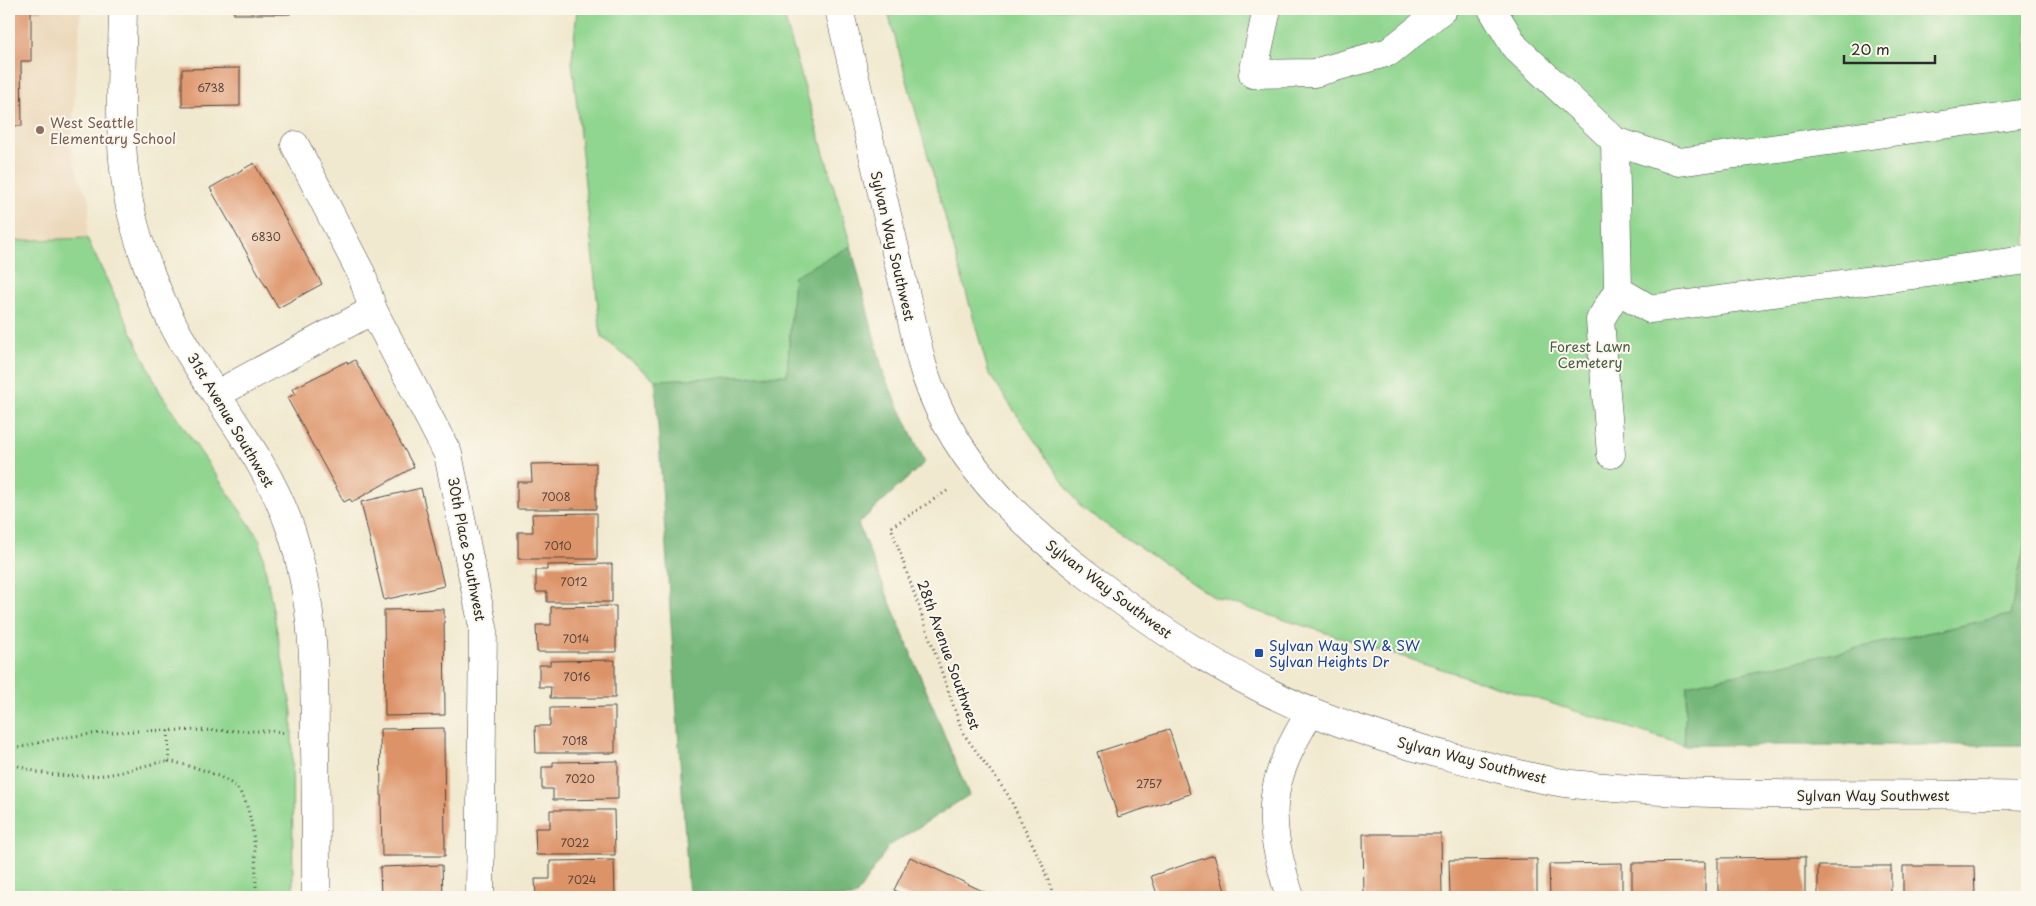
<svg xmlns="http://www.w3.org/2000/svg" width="2036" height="906" font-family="'Playpen Sans',sans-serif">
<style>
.built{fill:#ecd8ba}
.green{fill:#91d690;stroke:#5e805e}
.forest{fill:#74b77a;stroke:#507152}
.building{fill:#dd9368}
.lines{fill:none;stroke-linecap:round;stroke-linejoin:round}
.minor-casing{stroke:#494844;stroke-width:29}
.path{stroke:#494844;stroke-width:3;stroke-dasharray:1 4;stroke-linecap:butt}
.minor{stroke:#fff;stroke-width:28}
.education-dot{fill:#8d6e63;stroke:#fbf7ec;stroke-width:2}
.transit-dot{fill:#1a4fb4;stroke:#fbf7ec;stroke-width:2}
.labels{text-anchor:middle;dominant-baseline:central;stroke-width:4;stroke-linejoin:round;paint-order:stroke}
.number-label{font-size:11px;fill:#58453a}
.education-label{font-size:14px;fill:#785e54;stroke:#fbf7ec;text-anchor:start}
.street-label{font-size:14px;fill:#2b2b2b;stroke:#fbf7ec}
.park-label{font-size:14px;fill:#4a5e49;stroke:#fbf7ec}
.transit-label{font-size:14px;fill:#164399;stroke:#fbf7ec;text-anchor:start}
</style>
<rect width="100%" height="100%" fill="#fbf7ec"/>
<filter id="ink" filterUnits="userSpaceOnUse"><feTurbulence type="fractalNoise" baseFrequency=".02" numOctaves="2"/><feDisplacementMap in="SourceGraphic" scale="10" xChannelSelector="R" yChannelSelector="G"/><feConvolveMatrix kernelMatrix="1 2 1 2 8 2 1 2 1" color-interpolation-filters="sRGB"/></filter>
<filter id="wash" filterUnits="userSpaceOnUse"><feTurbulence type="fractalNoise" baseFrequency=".0096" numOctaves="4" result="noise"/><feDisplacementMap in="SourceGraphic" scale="20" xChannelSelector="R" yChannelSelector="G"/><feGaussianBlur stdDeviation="1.12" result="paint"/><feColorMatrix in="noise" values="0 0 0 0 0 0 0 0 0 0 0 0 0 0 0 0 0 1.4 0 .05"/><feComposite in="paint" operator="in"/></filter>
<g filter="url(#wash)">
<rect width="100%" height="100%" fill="#f1e9cf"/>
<!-- built -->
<polygon class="built" points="9,9 81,9 71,147 78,177 90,200 87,238 9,241"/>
<!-- green -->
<g class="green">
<polygon points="577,9 782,9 851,246 794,277 787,375 655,380 601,336 572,60"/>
<polygon points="887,9 2027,9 2027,532 2011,615 1687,685 1684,745 1215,598 1080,507 989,374"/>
<polygon points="87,238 160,392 260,540 292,712 293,897 9,897 9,241"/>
</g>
<!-- forest -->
<g class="forest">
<polygon points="851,246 884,376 925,462 858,524 969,795 889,846 855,897 689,897 655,380 787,375 794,276"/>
<polygon points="2027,532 2027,745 1684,745 1687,685 2010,615"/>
</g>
<g id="blocks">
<!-- building -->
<g class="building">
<polygon points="9,9 42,9 42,11 31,11 31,61 21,61 22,126 9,126"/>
<rect x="234" y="9" width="56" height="5"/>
<polygon points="240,68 240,106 182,107 182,69"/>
<polygon points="254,163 322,284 278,308 210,188"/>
<polygon points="355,360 414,467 352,502 350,499 344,502 287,398 295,394 292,389 347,361 348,364"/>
<polygon points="596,463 596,509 517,509 517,482 532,482 531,464"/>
<polygon points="421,488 444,586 384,600 361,502"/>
<polygon points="597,513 597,559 518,559 518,532 533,532 532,514"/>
<polygon points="612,564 612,602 547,602 547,592 536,592 536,570 547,570 547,565"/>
<polygon points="616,606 616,652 537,652 536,625 551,625 551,607"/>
<polygon points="444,609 445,715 385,716 384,610"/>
<polygon points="615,660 615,698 550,698 551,687 539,687 539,665 550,665 550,661"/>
<polygon points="615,707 615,753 536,753 535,726 550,726 550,708"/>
<polygon points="444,728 445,856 382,856 380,729"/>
<polygon points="1169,729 1190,794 1118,817 1097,752"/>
<polygon points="618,761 618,799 553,800 553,789 542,789 542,767 553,767 553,762"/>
<polygon points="550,810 614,810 615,855 536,855 535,828 550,828"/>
<polygon points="1363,834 1441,834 1442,897 1364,897"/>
<polygon points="1214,855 1227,897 1158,897 1151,876"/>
<polygon points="910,857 987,893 985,897 910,897 894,890"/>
<polygon points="1805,857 1805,897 1718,897 1718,858"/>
<polygon points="1537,859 1537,897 1450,897 1449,860"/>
<polygon points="614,860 615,897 536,897 535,879 550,879 550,861"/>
<polygon points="1705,862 1705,897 1632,897 1632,863"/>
<polygon points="1622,863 1622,897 1550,897 1549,864"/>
<polygon points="442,865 443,897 381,897 380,867"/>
<rect x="1818" y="866" width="73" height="31"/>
<polygon points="1903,866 1974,866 1975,897 1903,897"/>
</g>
</g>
</g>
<g filter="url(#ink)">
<use href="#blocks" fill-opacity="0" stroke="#494844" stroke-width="1"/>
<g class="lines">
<defs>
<g id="minor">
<path d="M123,9c-1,70 -8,145 11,214 9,35 26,77 43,109 37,67 89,124 114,198 23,70 24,144 24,218 1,49 1,99 1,149"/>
<path d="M839,9l82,351c25,95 98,164 174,221 67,51 139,99 217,131 53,21 108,38 164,51 35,9 70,19 106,22 148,15 297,6 445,11"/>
<polyline points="1267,9 1253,74 1314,73 1389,52 1443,9"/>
<polyline points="1492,9 1515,47 1615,141 1679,162 2027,113"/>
<polyline points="1615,141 1618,290 1650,309 2027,260"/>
<polyline points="295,145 362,275 373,310 448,454 483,627 480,897"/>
<polyline points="217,394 373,310"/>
<polyline points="1611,454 1600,320 1618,290"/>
<path d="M1290,897c-25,-81 -24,-112 21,-186"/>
</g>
</defs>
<!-- minor casing -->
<use href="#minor" class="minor-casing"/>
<!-- path -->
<g class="path">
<polyline points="1567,9 1577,9"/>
<polyline points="947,491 891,527 963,733 1008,795 1041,861 1054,897"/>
<path d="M168,731l1,30c21,5 43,10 62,22 26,16 25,86 25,114"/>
<path d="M9,751c78,-27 180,-20 263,-20l14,2"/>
<path d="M9,762c30,14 62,16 95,13 22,-2 43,-12 65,-14"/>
</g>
<!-- minor -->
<use href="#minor" class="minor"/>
</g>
</g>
<!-- markers -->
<circle class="education-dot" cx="40" cy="130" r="5"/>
<rect class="transit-dot" x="1254" y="648" width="10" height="10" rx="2.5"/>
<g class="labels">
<!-- number labels -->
<g class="number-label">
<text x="211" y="87">6738</text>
<text x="266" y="236">6830</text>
<text x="556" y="496">7008</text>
<text x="558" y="545">7010</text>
<text x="574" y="581">7012</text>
<text x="576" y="638">7014</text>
<text x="577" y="676">7016</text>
<text x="575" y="740">7018</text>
<text x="580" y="778">7020</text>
<text x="1149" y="783">2757</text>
<text x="575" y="842">7022</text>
<text x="582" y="879">7024</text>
</g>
<!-- education labels -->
<g class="education-label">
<text x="50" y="122">West Seattle<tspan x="50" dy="16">Elementary School</tspan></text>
</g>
<!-- street labels -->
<g class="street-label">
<text transform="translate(893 246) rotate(77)">Sylvan Way Southwest</text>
<text transform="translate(231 420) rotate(59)">31st Avenue Southwest</text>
<text transform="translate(467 549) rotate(79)">30th Place Southwest</text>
<text transform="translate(1109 589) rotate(37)">Sylvan Way Southwest</text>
<text transform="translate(949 655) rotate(70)">28th Avenue Southwest</text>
<text transform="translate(1472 760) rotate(14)">Sylvan Way Southwest</text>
<text x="1873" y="795">Sylvan Way Southwest</text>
</g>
<!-- park labels -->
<g class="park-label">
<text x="1590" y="346">Forest Lawn<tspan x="1590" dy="16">Cemetery</tspan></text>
</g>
<!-- transit labels -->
<g class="transit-label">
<text x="1269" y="645">Sylvan Way SW &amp; SW<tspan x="1269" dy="16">Sylvan Heights Dr</tspan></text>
</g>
</g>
<!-- margin -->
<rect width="2036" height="906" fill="none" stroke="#fbf7ec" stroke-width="30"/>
<!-- scale -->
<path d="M1844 55v8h91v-8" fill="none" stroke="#2b2b2b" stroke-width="2.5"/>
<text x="1851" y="55" font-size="15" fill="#2b2b2b" stroke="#fbf7ec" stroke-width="4" paint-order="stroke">20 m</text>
</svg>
